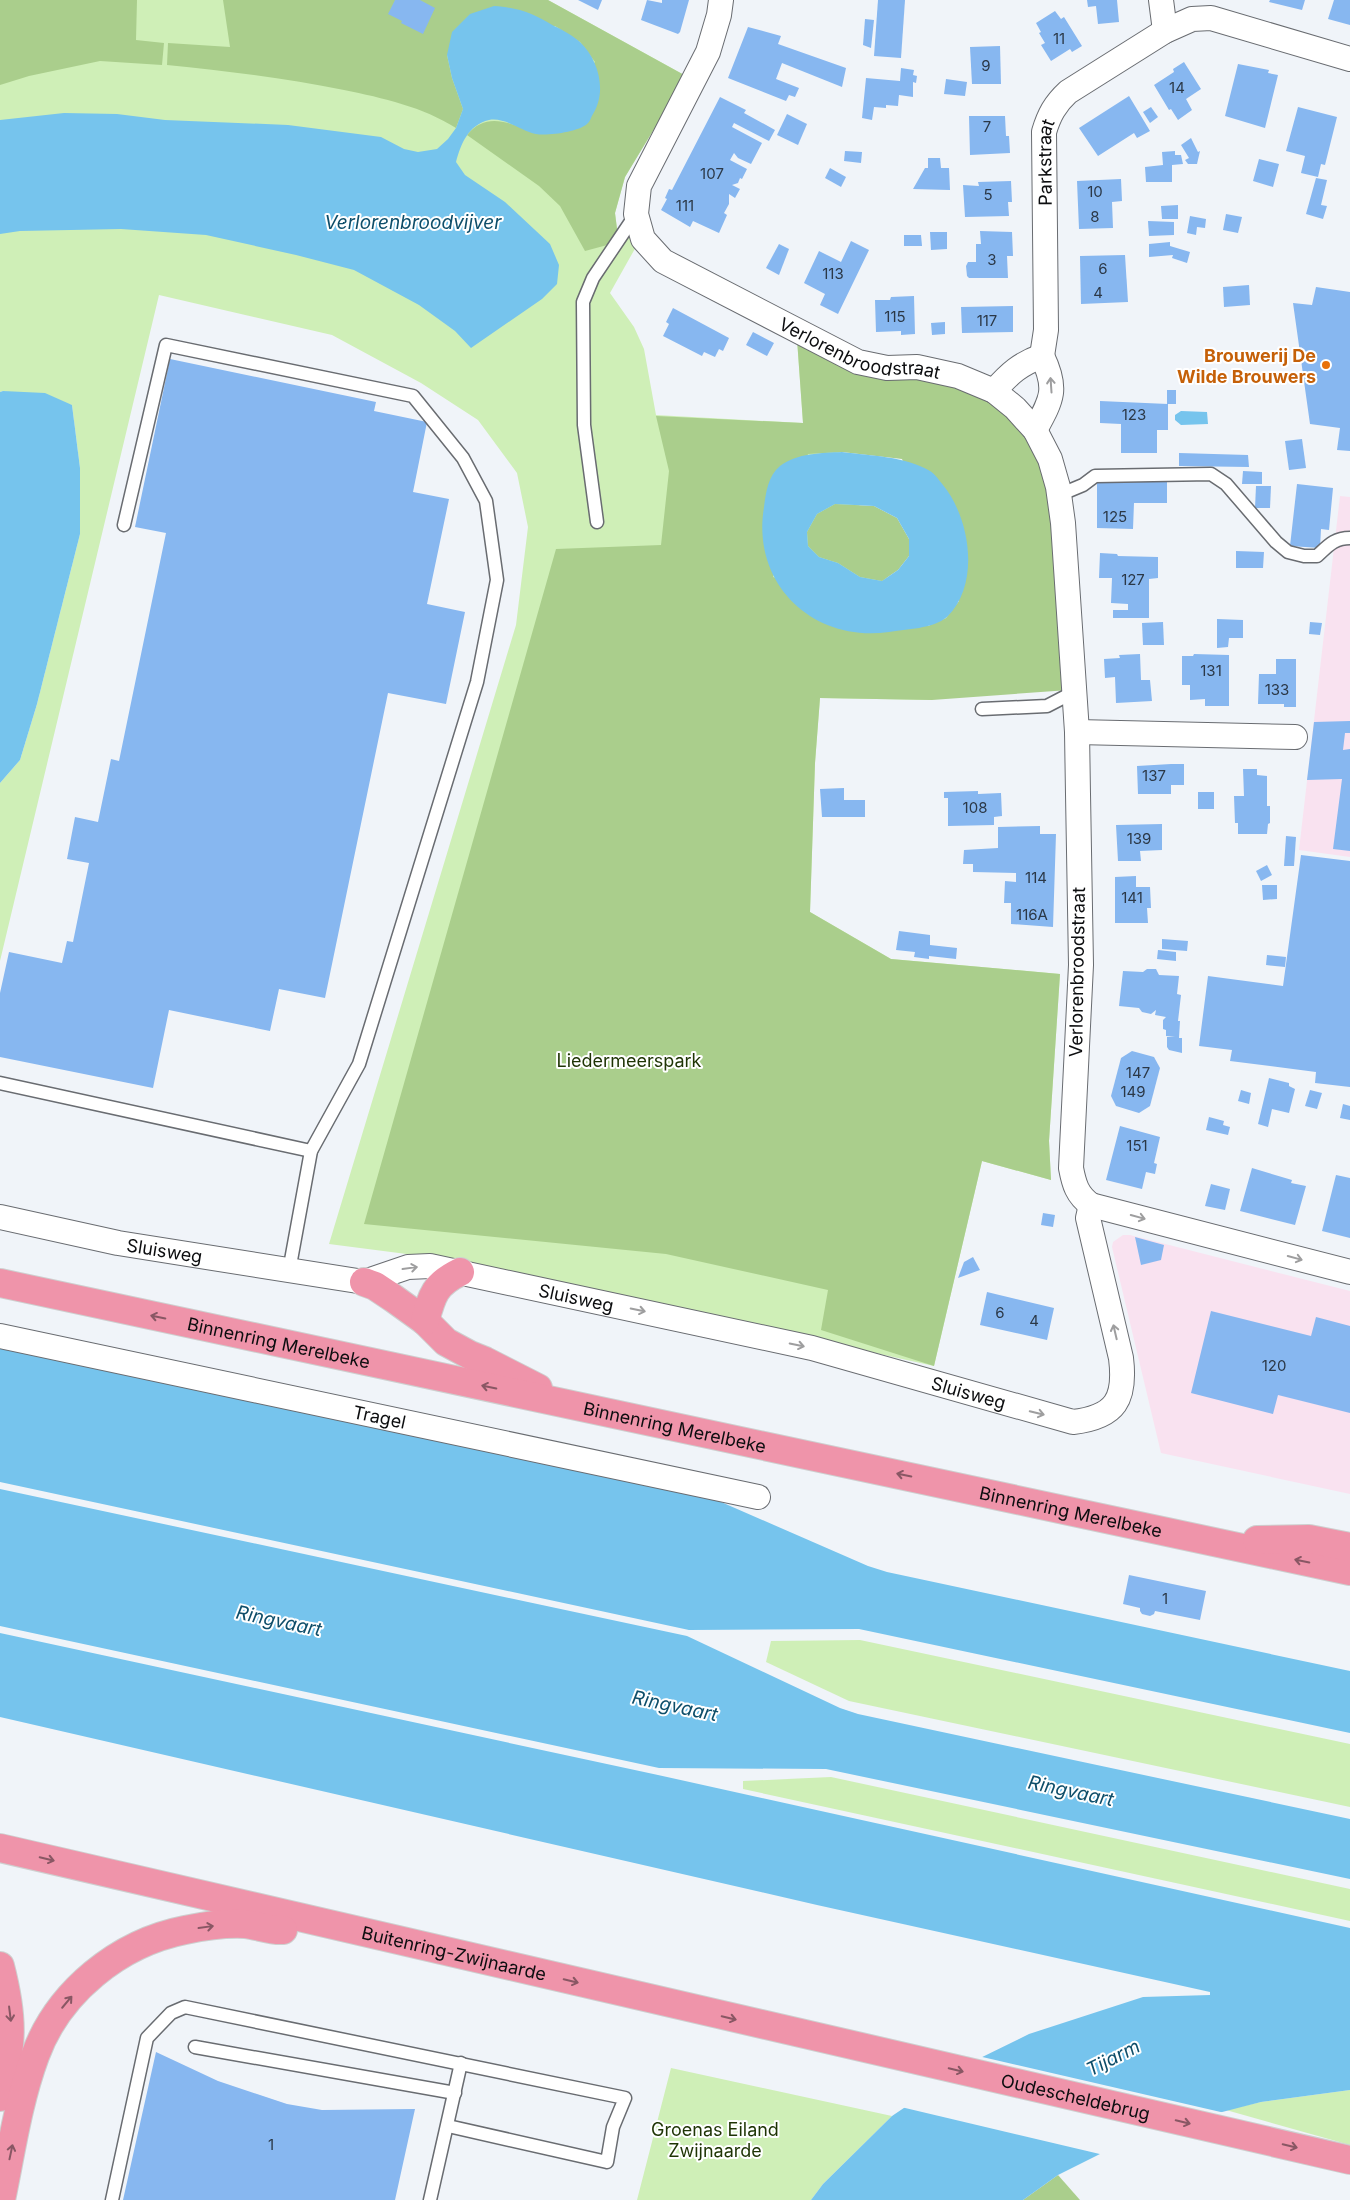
<svg xmlns="http://www.w3.org/2000/svg" width="1350" height="2200" font-family="Inter,sans-serif">
<style>
.commercial{fill:#f9e2f0}
.green{fill:#cfefb7}
.forest{fill:#aace8c;fill-rule:evenodd}
.water{fill:#76c4ed;fill-rule:evenodd}
.pier{fill:#f0f4f9}
.building{fill:#87b7f0}
.lines{fill:none;stroke-linecap:round;stroke-linejoin:round}
.service-casing{stroke:#696c71;stroke-width:15}
.minor-casing{stroke:#696c71;stroke-width:26}
.trunk-casing{stroke:#cecfcf;stroke-width:30}
.service{stroke:#fff;stroke-width:12}
.minor{stroke:#fff;stroke-width:24}
.trunk{stroke:#ef94aa;stroke-width:28}
.oneway{stroke:#9e9e9f}
.oneway2{stroke:#895764}
.food-dot{fill:#e8710a;stroke:#fff;stroke-width:2}
.labels{text-anchor:middle;dominant-baseline:central;stroke-width:4;stroke-linejoin:round;paint-order:stroke}
.number-label{font-size:15px;fill:#2b3847}
.street-label{font-size:18px;fill:#0c0d0f;stroke:#fff}
.food-label{font-size:18px;font-weight:bold;fill:#c56008;stroke:#fff;text-anchor:end}
.park-label{font-size:18px;fill:#1e3404;stroke:#fff}
.water-label{font-size:19px;font-style:italic;fill:#0e4e6a;stroke:#fff}
</style>
<rect width="100%" height="100%" fill="#f0f4f9"/>
<!-- commercial -->
<g class="commercial">
<polygon points="1340,496 1350,497 1350,857 1299,850"/>
<polygon points="1123,1235 1130,1235 1350,1291 1350,1494 1161,1453 1112,1247 1113,1242"/>
</g>
<!-- green -->
<g class="green">
<polygon points="0,0 548,0 686,76 625,177 615,213 618,236 628,230 637,245 610,293 634,327 644,349 656,415 803,423 797,339 932,700 820,698 815,763 810,912 891,959 1060,974 1049,1141 1051,1180 982,1161 934,1366 453,1260 329,1244 516,625 528,527 517,473 478,420 421,383 332,335 159,295 0,961 0,783 20,760 37,704 80,534 80,468 72,405 3,391 0,392"/>
<polygon points="860,1640 1350,1744 1350,1807 849,1701 766,1662 771,1641"/>
<polygon points="831,1777 1350,1889 1350,1921 743,1789 743,1781"/>
<polygon points="671,2068 892,2116 823,2184 811,2200 637,2200"/>
<polygon points="1350,2090 1350,2145 1226,2110 1261,2102"/>
</g>
<!-- forest -->
<g class="forest">
<polygon points="0,0 137,0 136,40 164,43 162,65 100,61 29,76 0,85"/>
<path d="M223,0h325l138,76 -61,101 -10,36 3,24 -7,7 -26,7 -25,-45 -21,-20 -72,-51c20,-25 45,-11 70,-1l58,-72 -15,-20 -25,-16 -108,29 5,23 11,31 -7,19c-33,-21 -73,-30 -112,-38 -58,-12 -118,-19 -177,-25l1,-22 62,4z"/>
<path d="M797,339l160,42 54,29 34,53 24,227 -137,10 -112,-2 -5,65 -5,149 81,47 169,15 -11,167 2,39 -69,-19 -48,205 -113,-36 7,-40 -162,-36 -302,-30 192,-675 105,-4 8,-74 -13,-55 147,7zM842,452l60,7 57,142 -13,17 -18,8 -155,-49 35,-123z"/>
<polygon points="835,504 874,506 897,518 909,539 909,556 898,570 882,581 860,577 838,563 819,557 808,546 807,532 817,514"/>
<polygon points="1058,2175 1080,2200 1023,2200"/>
</g>
<!-- water -->
<g class="water">
<path d="M494,6c26,2 38,7 60,20 9,4 19,10 26,16 19,18 27,50 13,72 -2,3 -3,8 -6,10 -9,8 -39,12 -51,10 -15,-3 -31,-17 -47,-14 -21,5 -28,24 -33,42l9,13 40,27 45,42 9,21 -2,19 -15,15 -71,49 -16,-17 -36,-26 -65,-35 -58,-15 -90,-20 -85,-6 -101,2 -20,3v-114l64,-7 53,1 48,6 123,5 93,12 23,12 14,3 19,-3 11,-10 8,-11 7,-19 -11,-31 -5,-23 5,-23 18,-18z"/>
<polygon points="3,391 45,393 72,405 80,468 80,534 37,704 20,760 0,783 0,392"/>
<polygon points="1181,411 1207,412 1208,424 1181,425 1175,420 1175,415"/>
<path d="M842,452c30,4 62,4 88,19 5,3 9,9 13,14 27,33 38,99 4,132 -14,12 -41,12 -58,15 -76,11 -138,-48 -125,-125 2,-15 4,-31 16,-41 17,-13 42,-13 62,-14zM835,504l39,2 23,12 12,21v17l-11,14 -16,11 -22,-4 -22,-14 -19,-6 -11,-11 -1,-14 10,-18z"/>
<polygon points="0,1344 712,1498 868,1566 887,1572 1350,1671 1350,1733 859,1629 689,1630 0,1482"/>
<polygon points="0,1489 687,1636 840,1708 858,1714 1350,1819 1350,1879 826,1769 659,1768 0,1626"/>
<polygon points="0,1633 658,1775 1350,1928 1350,2090 1261,2102 1195,2119 1102,2153 1058,2175 1023,2200 811,2200 823,2184 892,2116 972,2062 1029,2034 1143,1997 1210,1995 1210,1992 817,1905 0,1717"/>
</g>
<!-- pier -->
<polygon class="pier" points="978,2056 1225,2113 1104,2155 901,2107"/>
<!-- building -->
<g class="building">
<polygon points="395,0 420,0 435,8 423,34 401,23 402,21 388,14"/>
<polygon points="578,0 602,0 598,10"/>
<polygon points="647,0 662,3 662,0 689,0 680,32 678,34 641,20"/>
<polygon points="878,0 905,0 901,58 874,56"/>
<polygon points="1087,0 1117,0 1119,22 1098,24 1096,6 1088,7"/>
<polygon points="1270,0 1305,0 1302,10 1269,2"/>
<polygon points="1334,0 1350,0 1350,25 1328,19"/>
<polygon points="1055,11 1061,19 1064,17 1082,46 1072,52 1070,49 1051,61 1041,45 1045,43 1039,33 1041,32 1036,23"/>
<polygon points="865,19 874,20 871,48 863,45"/>
<polygon points="748,27 781,36 778,44 846,68 842,87 782,63 776,79 799,88 795,97 789,95 786,101 728,78"/>
<polygon points="1000,46 1001,84 972,84 970,47"/>
<polygon points="1184,62 1201,89 1186,99 1192,110 1178,120 1171,109 1169,110 1154,85 1174,72 1173,69"/>
<polygon points="1238,64 1269,70 1268,73 1278,75 1265,128 1225,116"/>
<polygon points="901,68 914,70 913,75 917,76 916,83 913,82 913,97 899,95 898,106 886,105 886,108 874,107 872,120 862,118 866,78 900,81"/>
<polygon points="946,79 967,82 965,96 944,94"/>
<polygon points="1129,96 1150,131 1137,138 1134,133 1098,156 1079,128"/>
<polygon points="720,97 746,110 744,113 775,130 769,141 734,123 732,127 762,143 751,164 738,158 734,153 730,160 747,169 742,179 740,178 738,183 732,185 740,189 735,198 729,194 729,204 724,213 727,215 719,233 693,221 690,227 661,210 667,199 665,198 669,189 672,190 673,188"/>
<polygon points="1151,107 1158,117 1150,123 1143,112"/>
<polygon points="1298,107 1337,117 1325,165 1321,164 1318,177 1301,173 1305,156 1286,151"/>
<polygon points="787,114 807,124 798,145 777,135"/>
<polygon points="969,116 1005,116 1006,136 1009,136 1010,153 970,155"/>
<polygon points="1191,138 1198,152 1200,151 1197,164 1188,164 1185,160 1189,158 1181,145"/>
<polygon points="845,151 862,152 861,163 844,161"/>
<polygon points="1175,151 1175,155 1181,155 1183,164 1172,165 1172,182 1146,182 1145,167 1163,165 1162,152"/>
<polygon points="928,158 940,158 941,168 949,168 950,190 913,189 925,168 928,168"/>
<polygon points="1259,159 1279,164 1273,187 1253,181"/>
<polygon points="830,168 846,177 841,187 825,178"/>
<polygon points="1316,178 1327,180 1321,205 1327,206 1323,219 1306,214"/>
<polygon points="1121,179 1122,201 1112,202 1113,228 1079,229 1077,181"/>
<polygon points="1011,181 1012,202 1008,202 1009,216 965,217 963,185 979,186 978,182"/>
<polygon points="1178,205 1178,219 1162,219 1161,206"/>
<polygon points="1226,214 1242,217 1238,233 1223,230"/>
<polygon points="1190,216 1206,219 1205,228 1197,227 1196,235 1187,233"/>
<polygon points="1148,221 1174,222 1174,235 1149,236"/>
<polygon points="980,231 1012,232 1013,256 1007,256 1008,278 969,278 967,276 966,266 968,262 976,262 976,244 981,244"/>
<polygon points="930,232 947,232 947,249 931,250"/>
<polygon points="904,235 921,235 922,246 904,246"/>
<polygon points="851,241 869,250 838,314 820,305 825,294 804,283 819,251 841,262"/>
<polygon points="1170,242 1170,246 1190,252 1187,263 1172,258 1173,255 1149,257 1149,244"/>
<polygon points="779,244 789,249 779,275 766,268"/>
<polygon points="1125,255 1128,302 1081,304 1080,256"/>
<polygon points="1249,285 1250,305 1224,307 1223,287"/>
<polygon points="1316,287 1350,292 1350,451 1337,450 1340,428 1310,424 1293,303 1312,305"/>
<polygon points="914,296 915,334 901,335 901,331 876,332 875,300 890,300 891,297"/>
<polygon points="1013,306 1013,332 962,333 961,307"/>
<polygon points="673,308 729,338 723,351 719,349 715,357 704,352 702,356 663,336 669,324 666,322"/>
<polygon points="945,322 945,334 932,335 931,323"/>
<polygon points="753,332 774,343 767,356 746,345"/>
<polygon points="170,359 376,402 374,411 427,422 413,492 449,499 427,604 465,612 446,704 388,693 325,998 279,989 270,1031 169,1010 153,1088 0,1057 0,993 9,952 62,963 67,941 73,942 89,863 67,859 75,817 98,822 111,759 119,761 166,533 135,527"/>
<rect x="1167" y="390" width="9" height="14"/>
<polygon points="1100,401 1168,404 1168,430 1157,430 1157,453 1121,453 1121,424 1100,423"/>
<polygon points="1302,439 1306,468 1289,470 1285,441"/>
<polygon points="1179,453 1248,455 1249,467 1179,466"/>
<polygon points="1243,471 1262,472 1262,484 1242,484"/>
<polygon points="1097,481 1167,481 1167,503 1134,503 1133,529 1097,528"/>
<polygon points="1297,484 1333,488 1329,530 1321,529 1320,548 1290,546"/>
<polygon points="1256,486 1271,486 1270,508 1255,508"/>
<polygon points="1236,551 1264,552 1263,568 1236,568"/>
<polygon points="1100,553 1117,554 1118,556 1158,557 1158,578 1149,579 1149,618 1113,618 1113,610 1128,610 1128,604 1111,603 1112,578 1099,578"/>
<polygon points="1217,619 1243,620 1243,638 1229,638 1228,647 1217,648"/>
<polygon points="1163,622 1164,645 1143,645 1142,623"/>
<polygon points="1310,622 1322,623 1320,635 1309,634"/>
<polygon points="1140,654 1141,680 1150,680 1152,701 1116,703 1115,677 1105,678 1104,659 1120,658 1119,655"/>
<polygon points="1194,654 1229,655 1229,706 1205,706 1205,699 1190,700 1190,685 1182,685 1182,656 1193,656"/>
<polygon points="1276,659 1296,659 1296,707 1284,707 1284,704 1258,704 1259,674 1276,674"/>
<polygon points="1350,721 1350,733 1345,733 1343,750 1350,749 1350,851 1333,849 1342,779 1307,780 1314,722"/>
<polygon points="1171,764 1184,764 1184,785 1171,785 1171,794 1138,794 1137,766"/>
<polygon points="1243,769 1257,769 1257,775 1267,776 1267,806 1270,806 1270,823 1268,824 1267,834 1238,834 1238,823 1235,823 1234,796 1244,796"/>
<polygon points="844,788 844,800 865,800 865,817 822,817 820,789"/>
<polygon points="978,791 978,794 1001,793 1002,816 994,817 994,825 948,826 948,798 944,798 944,792"/>
<rect x="1198" y="792" width="16" height="17"/>
<polygon points="1162,824 1162,850 1140,851 1141,861 1118,861 1116,825"/>
<polygon points="1040,826 1040,834 1056,834 1053,927 1011,924 1011,903 1004,903 1005,881 1016,882 1016,873 973,872 973,864 963,864 964,850 998,848 998,827"/>
<polygon points="1286,836 1296,837 1294,866 1284,866"/>
<polygon points="1301,855 1350,861 1350,1087 1315,1083 1316,1072 1230,1061 1232,1050 1199,1046 1208,976 1283,986"/>
<polygon points="1267,865 1272,875 1261,881 1256,871"/>
<polygon points="1136,876 1136,887 1150,887 1151,908 1147,908 1148,923 1115,923 1115,877"/>
<polygon points="1262,885 1277,885 1277,899 1263,900"/>
<polygon points="899,931 930,935 930,945 957,948 956,959 929,956 929,959 914,957 915,952 896,950"/>
<polygon points="1162,939 1188,941 1187,951 1162,949"/>
<polygon points="1158,950 1176,952 1176,961 1157,959"/>
<polygon points="1267,955 1286,957 1285,967 1266,965"/>
<polygon points="1147,969 1156,969 1159,975 1179,976 1177,994 1181,995 1178,1021 1180,1021 1179,1038 1182,1038 1182,1053 1169,1050 1167,1047 1167,1037 1175,1037 1166,1036 1166,1030 1163,1029 1163,1020 1166,1017 1155,1015 1156,1010 1151,1014 1142,1012 1139,1008 1119,1006 1123,971 1143,972"/>
<polygon points="1132,1051 1154,1057 1160,1068 1150,1106 1139,1113 1116,1106 1111,1096 1121,1058"/>
<polygon points="1269,1078 1289,1083 1289,1086 1295,1089 1289,1113 1272,1109 1268,1127 1258,1124"/>
<polygon points="1241,1090 1251,1093 1249,1104 1238,1101"/>
<polygon points="1310,1090 1322,1093 1317,1109 1305,1106"/>
<polygon points="1343,1104 1350,1106 1350,1120 1340,1118"/>
<polygon points="1209,1117 1224,1121 1223,1125 1230,1127 1228,1135 1206,1130"/>
<polygon points="1120,1126 1160,1137 1154,1163 1157,1164 1155,1174 1146,1172 1142,1189 1106,1180"/>
<polygon points="1252,1168 1292,1180 1291,1183 1306,1186 1295,1225 1240,1211"/>
<polygon points="1336,1175 1350,1178 1350,1238 1322,1231"/>
<polygon points="1211,1184 1230,1189 1225,1210 1205,1206"/>
<polygon points="1043,1213 1055,1215 1053,1227 1041,1225"/>
<polygon points="1135,1237 1164,1245 1161,1260 1141,1265"/>
<polygon points="973,1257 980,1270 958,1278 964,1262"/>
<polygon points="987,1292 1054,1308 1047,1340 980,1325"/>
<polygon points="1211,1311 1311,1336 1316,1317 1350,1326 1350,1413 1278,1395 1273,1414 1191,1393"/>
<polygon points="1129,1575 1206,1591 1200,1620 1155,1611 1154,1614 1150,1616 1142,1614 1140,1611 1140,1608 1123,1604"/>
<polygon points="156,2052 218,2081 287,2104 322,2110 415,2109 395,2200 123,2200"/>
</g>
<g class="lines">
<defs>
<g id="service">
<path d="M1059,495l24,-10 12,-9 116,-2 15,10 50,58 12,10 16,4h13c11,-10 17,-18 33,-18"/>
<polyline points="597,522 584,425 583,302 593,278 636,214"/>
<polyline points="124,525 166,345 413,396 463,458 486,501 497,580 477,682 359,1064 311,1151 289,1271"/>
<polyline points="982,709 1047,706 1074,692"/>
<polyline points="0,1083 311,1151"/>
<polyline points="195,2047 455,2093"/>
<polyline points="112,2200 147,2038 171,2013 185,2007 625,2098 613,2127 607,2162 448,2126"/>
<polyline points="430,2200 461,2063"/>
</g>
<g id="minor">
<path id="s1" d="M721,0l-2,15 -11,37 -69,134 -3,28 7,25 20,22 195,101 29,6 30,-1 41,9 36,15 21,17 20,22 15,29 8,28 5,36 14,209 1,62 3,171 -10,203c3,16 6,27 20,37l259,67"/>
<polyline points="1161,0 1165,31"/>
<path id="s2" d="M1042,356l4,-26 -2,-198c5,-17 11,-28 24,-40l97,-61 27,-12 19,-1 139,41"/>
<path d="M994,391c16,-18 26,-27 48,-35 16,33 10,43 -7,74"/>
<polyline points="1077,732 1295,737"/>
<path id="s3" d="M0,1217l118,26 246,39 44,-15 22,-1 382,82 261,74c43,-5 53,-23 48,-64l-33,-140 3,-13"/>
<path id="s4" d="M0,1336l758,161"/>
</g>
<g id="trunk">
<polyline points="364,1282 375,1286 393,1298 425,1321 446,1342 470,1355 485,1361 538,1388"/>
<path id="s5" d="M0,1283l1350,288"/>
<path d="M425,1321c7,-26 10,-37 35,-49"/>
<polyline points="1257,1540 1309,1539 1350,1547"/>
<path id="s6" d="M0,1848l1350,312"/>
<path d="M0,1966c14,54 12,78 0,131"/>
<path d="M1,2200c10,-48 17,-98 34,-144 23,-64 84,-113 150,-126 19,-4 41,-7 60,-6 12,1 25,7 38,6"/>
</g>
</defs>
<!-- service casing -->
<use href="#service" class="service-casing"/>
<!-- minor casing -->
<use href="#minor" class="minor-casing"/>
<!-- trunk casing -->
<use href="#trunk" class="trunk-casing"/>
<!-- service -->
<use href="#service" class="service"/>
<!-- minor -->
<use href="#minor" class="minor"/>
<!-- trunk -->
<use href="#trunk" class="trunk"/>
</g>
<!-- one-way arrows -->
<defs><path id="oneway-shaft" d="M-6 0H5M1.5-3L5.5 0L1.5 3" fill="none" stroke-width="1.6" stroke-linecap="round" stroke-linejoin="round" transform="scale(1.25)"/></defs>
<g class="oneway">
<use href="#oneway-shaft" transform="translate(1051 385) rotate(-94)"/>
<use href="#oneway-shaft" transform="translate(1138 1217) rotate(15)"/>
<use href="#oneway-shaft" transform="translate(1295 1258) rotate(15)"/>
<use href="#oneway-shaft" transform="translate(410 1268) rotate(-8)"/>
<use href="#oneway-shaft" transform="translate(638 1310) rotate(12)"/>
<use href="#oneway-shaft" transform="translate(1115 1332) rotate(-103)"/>
<use href="#oneway-shaft" transform="translate(797 1345) rotate(12)"/>
<use href="#oneway-shaft" transform="translate(1037 1413) rotate(14)"/>
</g>
<g class="oneway2">
<use href="#oneway-shaft" transform="translate(158 1317) rotate(-168)"/>
<use href="#oneway-shaft" transform="translate(489 1387) rotate(-168)"/>
<use href="#oneway-shaft" transform="translate(904 1475) rotate(-168)"/>
<use href="#oneway-shaft" transform="translate(1302 1561) rotate(-168)"/>
<use href="#oneway-shaft" transform="translate(47 1859) rotate(13)"/>
<use href="#oneway-shaft" transform="translate(206 1927) rotate(-8)"/>
<use href="#oneway-shaft" transform="translate(571 1981) rotate(13)"/>
<use href="#oneway-shaft" transform="translate(67 2002) rotate(-50)"/>
<use href="#oneway-shaft" transform="translate(10 2014) rotate(83)"/>
<use href="#oneway-shaft" transform="translate(729 2018) rotate(13)"/>
<use href="#oneway-shaft" transform="translate(956 2070) rotate(13)"/>
<use href="#oneway-shaft" transform="translate(1183 2122) rotate(13)"/>
<use href="#oneway-shaft" transform="translate(1290 2146) rotate(13)"/>
<use href="#oneway-shaft" transform="translate(11 2152) rotate(-78)"/>
</g>
<!-- markers -->
<circle class="food-dot" cx="1326" cy="365" r="5"/>
<g class="labels">
<!-- number labels -->
<g class="number-label">
<text x="1059" y="38">11</text>
<text x="986" y="65">9</text>
<text x="1177" y="87">14</text>
<text x="987" y="126">7</text>
<text x="712" y="173">107</text>
<text x="1095" y="191">10</text>
<text x="988" y="194">5</text>
<text x="685" y="205">111</text>
<text x="1095" y="216">8</text>
<text x="992" y="259">3</text>
<text x="1103" y="268">6</text>
<text x="833" y="273">113</text>
<text x="1098" y="292">4</text>
<text x="895" y="316">115</text>
<text x="987" y="320">117</text>
<text x="1134" y="414">123</text>
<text x="1115" y="516">125</text>
<text x="1133" y="579">127</text>
<text x="1211" y="670">131</text>
<text x="1277" y="689">133</text>
<text x="1154" y="775">137</text>
<text x="975" y="807">108</text>
<text x="1139" y="838">139</text>
<text x="1036" y="877">114</text>
<text x="1132" y="897">141</text>
<text x="1032" y="914">116A</text>
<text x="1138" y="1072">147</text>
<text x="1133" y="1091">149</text>
<text x="1137" y="1145">151</text>
<text x="1000" y="1312">6</text>
<text x="1034" y="1320">4</text>
<text x="1274" y="1365">120</text>
<text x="1165" y="1598">1</text>
<text x="271" y="2144">1</text>
</g>
<!-- street labels -->
<g class="street-label">
<text stroke="none"><textPath href="#s2" startOffset="194">Parkstraat</textPath></text>
<text stroke="none"><textPath href="#s1" startOffset="506">Verlorenbroodstraat</textPath></text>
<text transform="translate(1077 972) rotate(-89)">Verlorenbroodstraat</text>
<text stroke="none"><textPath href="#s3" startOffset="168">Sluisweg</textPath></text>
<text stroke="none"><textPath href="#s3" startOffset="588">Sluisweg</textPath></text>
<text stroke="none"><textPath href="#s5" startOffset="285">Binnenring Merelbeke</textPath></text>
<text stroke="none"><textPath href="#s3" startOffset="992">Sluisweg</textPath></text>
<text stroke="none"><textPath href="#s4" startOffset="388">Tragel</textPath></text>
<text stroke="none"><textPath href="#s5" startOffset="690">Binnenring Merelbeke</textPath></text>
<text stroke="none"><textPath href="#s5" startOffset="1095">Binnenring Merelbeke</textPath></text>
<text stroke="none"><textPath href="#s6" startOffset="466">Buitenring-Zwijnaarde</textPath></text>
<text stroke="none"><textPath href="#s6" startOffset="1104">Oudescheldebrug</textPath></text>
</g>
<!-- food labels -->
<g class="food-label">
<text x="1316" y="355">Brouwerij De<tspan x="1316" dy="21">Wilde Brouwers</tspan></text>
</g>
<!-- park labels -->
<g class="park-label">
<text x="629" y="1060">Liedermeerspark</text>
<text x="715" y="2129">Groenas Eiland<tspan x="715" dy="21">Zwijnaarde</tspan></text>
</g>
<!-- water labels -->
<g class="water-label">
<text x="413" y="222">Verlorenbroodvijver</text>
<text transform="translate(279 1621) rotate(12)">Ringvaart</text>
<text transform="translate(675 1706) rotate(12)">Ringvaart</text>
<text transform="translate(1071 1791) rotate(12)">Ringvaart</text>
<text transform="translate(1113 2058) rotate(-27)">Tijarm</text>
</g>
</g>
</svg>
